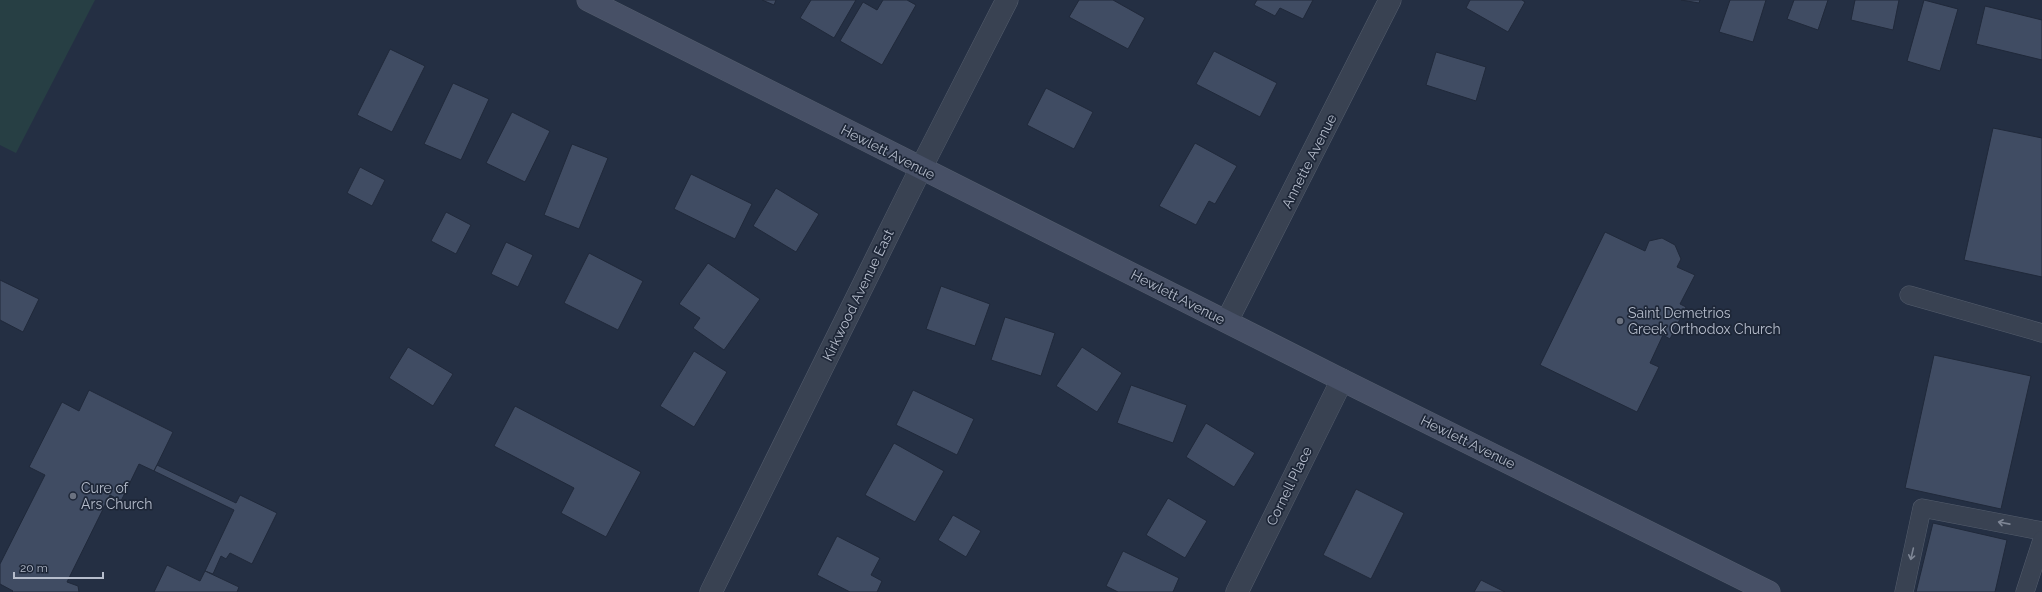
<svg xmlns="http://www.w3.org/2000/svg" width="2042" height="592" font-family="Raleway,sans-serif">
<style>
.green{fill:#273f44}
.building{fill:#404c63;stroke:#20293a}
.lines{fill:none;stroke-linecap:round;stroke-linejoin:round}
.lane-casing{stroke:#545d6d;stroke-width:19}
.street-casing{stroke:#545d6d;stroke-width:23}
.secondary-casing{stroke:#545d6d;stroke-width:23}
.lane{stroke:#394252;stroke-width:18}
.street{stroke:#394252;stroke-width:22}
.secondary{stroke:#475066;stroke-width:22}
.oneway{stroke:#7e8695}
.worship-dot{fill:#6b7280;stroke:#1e2738;stroke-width:1.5}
.labels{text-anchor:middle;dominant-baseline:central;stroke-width:3.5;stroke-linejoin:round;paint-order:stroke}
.street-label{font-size:14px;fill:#b6bdcc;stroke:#1e2738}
.poi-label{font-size:14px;fill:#b6bdcc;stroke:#1e2738;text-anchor:start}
</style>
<rect width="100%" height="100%" fill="#242f43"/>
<!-- green -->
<polygon class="green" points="0,0 95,0 16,153 0,145"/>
<!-- building -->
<g class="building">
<polygon points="762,0 776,0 774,5"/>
<polygon points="811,0 856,0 834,38 800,18"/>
<polygon points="883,0 907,0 916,5 882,65 840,41 863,2 877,10"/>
<polygon points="1079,0 1113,0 1145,18 1128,49 1069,17"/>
<polygon points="1257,0 1313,0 1303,19 1280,8 1275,16 1254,5"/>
<polygon points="1470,0 1522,0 1525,2 1508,32 1466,8"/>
<polygon points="1681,0 1700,0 1699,3"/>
<polygon points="1730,0 1766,0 1753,42 1719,32"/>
<polygon points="1794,0 1828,0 1818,30 1787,19"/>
<polygon points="1855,0 1899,0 1893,30 1851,20"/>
<polygon points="1924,0 1958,9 1940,71 1907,61"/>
<polygon points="1985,6 2042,20 2042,60 1976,44"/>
<polygon points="390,49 425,66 392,132 357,115"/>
<polygon points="1214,51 1277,83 1260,117 1196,84"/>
<polygon points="1436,52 1486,67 1476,101 1426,85"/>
<polygon points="453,83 489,99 461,160 424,144"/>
<polygon points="1046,88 1093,112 1074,149 1027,125"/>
<polygon points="512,112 550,131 525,182 486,163"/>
<polygon points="1993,128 2042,138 2042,277 1964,260"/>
<polygon points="1195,143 1237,166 1215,204 1209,201 1196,225 1159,206"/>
<polygon points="572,144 608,158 579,229 544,215"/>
<polygon points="360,167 385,180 372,206 347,193"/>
<polygon points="691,174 752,204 735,239 674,209"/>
<polygon points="776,188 819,214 796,252 753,226"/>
<polygon points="446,212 471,225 456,254 431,241"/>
<polygon points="1605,232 1645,251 1649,241 1662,238 1675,245 1681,259 1677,267 1695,275 1680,304 1686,307 1670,339 1663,335 1650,363 1659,367 1637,412 1540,365"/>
<polygon points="506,242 533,255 518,287 491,274"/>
<polygon points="589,253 643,281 618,330 564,303"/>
<polygon points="708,263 760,299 724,350 693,328 700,318 679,304"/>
<polygon points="0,280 39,299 23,332 0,320"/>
<polygon points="941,286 990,304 975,346 926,329"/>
<polygon points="1005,317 1055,333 1041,376 991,360"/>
<polygon points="408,347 453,374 433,406 389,378"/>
<polygon points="1082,347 1122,373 1097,412 1056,386"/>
<polygon points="694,351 727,372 694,427 660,406"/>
<polygon points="1934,355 2031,376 2001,509 1905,488"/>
<polygon points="1131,385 1187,405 1173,443 1117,423"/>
<polygon points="89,390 173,432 154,471 139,464 121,501 110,495 67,582 78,586 79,592 12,592 13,591 0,584 0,564 45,475 29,467 62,402 79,411"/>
<polygon points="913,390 974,419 957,455 896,425"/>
<polygon points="515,406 641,472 606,537 561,513 574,488 494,446"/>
<polygon points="1206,423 1255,453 1234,487 1186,457"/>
<polygon points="894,443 944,471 915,522 865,495"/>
<polygon points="157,465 236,503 240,495 277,513 252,564 230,553 226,559 221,556 213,574 205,571 234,510 154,471"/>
<polygon points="1356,489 1404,513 1371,579 1323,555"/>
<polygon points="1168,498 1207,521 1185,558 1146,535"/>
<polygon points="953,515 981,531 966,557 938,540"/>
<polygon points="1933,523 2007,540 1995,592 1916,592"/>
<polygon points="837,536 880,558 871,575 882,581 877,592 850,592 817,575"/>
<polygon points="1123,551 1179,578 1173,592 1118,592 1106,586"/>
<polygon points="167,565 200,581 205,571 239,587 237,592 154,592"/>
<polygon points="1481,580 1505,592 1474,592"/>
</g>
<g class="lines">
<defs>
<g id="lane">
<polyline points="1909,295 2042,333"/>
<polyline points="1904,592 1922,508 2042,531"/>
<polyline points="2025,592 2042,540"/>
</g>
<g id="street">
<polyline points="1227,321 1390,0"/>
<polyline points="711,592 921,168 1007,0"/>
<polyline points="1237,592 1342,380"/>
</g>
<polyline id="secondary" points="588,0 1342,380 1769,592"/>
</defs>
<!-- lane casing -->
<use href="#lane" class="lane-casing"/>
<!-- street casing -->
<use href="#street" class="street-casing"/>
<!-- secondary casing -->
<use href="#secondary" class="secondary-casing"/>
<!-- lane -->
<use href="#lane" class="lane"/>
<!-- street -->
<use href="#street" class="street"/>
<!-- secondary -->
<use href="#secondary" class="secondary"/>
</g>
<!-- one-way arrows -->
<defs><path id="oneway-shaft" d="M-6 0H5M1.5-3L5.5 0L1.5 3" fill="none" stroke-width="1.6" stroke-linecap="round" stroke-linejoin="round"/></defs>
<g class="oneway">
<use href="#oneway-shaft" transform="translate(2004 523) rotate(-169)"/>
<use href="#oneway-shaft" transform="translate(1912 554) rotate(103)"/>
</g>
<!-- markers -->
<g class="worship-dot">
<circle cx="1620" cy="321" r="4"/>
<circle cx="73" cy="496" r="4"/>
</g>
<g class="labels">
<!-- street labels -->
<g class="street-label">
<text transform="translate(888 152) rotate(27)">Hewlett Avenue</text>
<text transform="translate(1309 161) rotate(-63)">Annette Avenue</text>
<text transform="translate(858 295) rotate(-64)">Kirkwood Avenue East</text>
<text transform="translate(1178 297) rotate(27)">Hewlett Avenue</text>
<text transform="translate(1468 442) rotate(26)">Hewlett Avenue</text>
<text transform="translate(1289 486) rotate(-64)">Cornell Place</text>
</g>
<!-- poi labels -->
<g class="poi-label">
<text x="1628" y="313">Saint Demetrios<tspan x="1628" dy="16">Greek Orthodox Church</tspan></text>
<text x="81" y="488">Cure of<tspan x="81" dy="16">Ars Church</tspan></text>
</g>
</g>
<!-- scale -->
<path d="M14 572v6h89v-6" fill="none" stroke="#b6bdcc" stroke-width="2"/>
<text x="20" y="572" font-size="12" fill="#b6bdcc" stroke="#1e2738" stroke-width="3" paint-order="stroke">20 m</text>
</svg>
